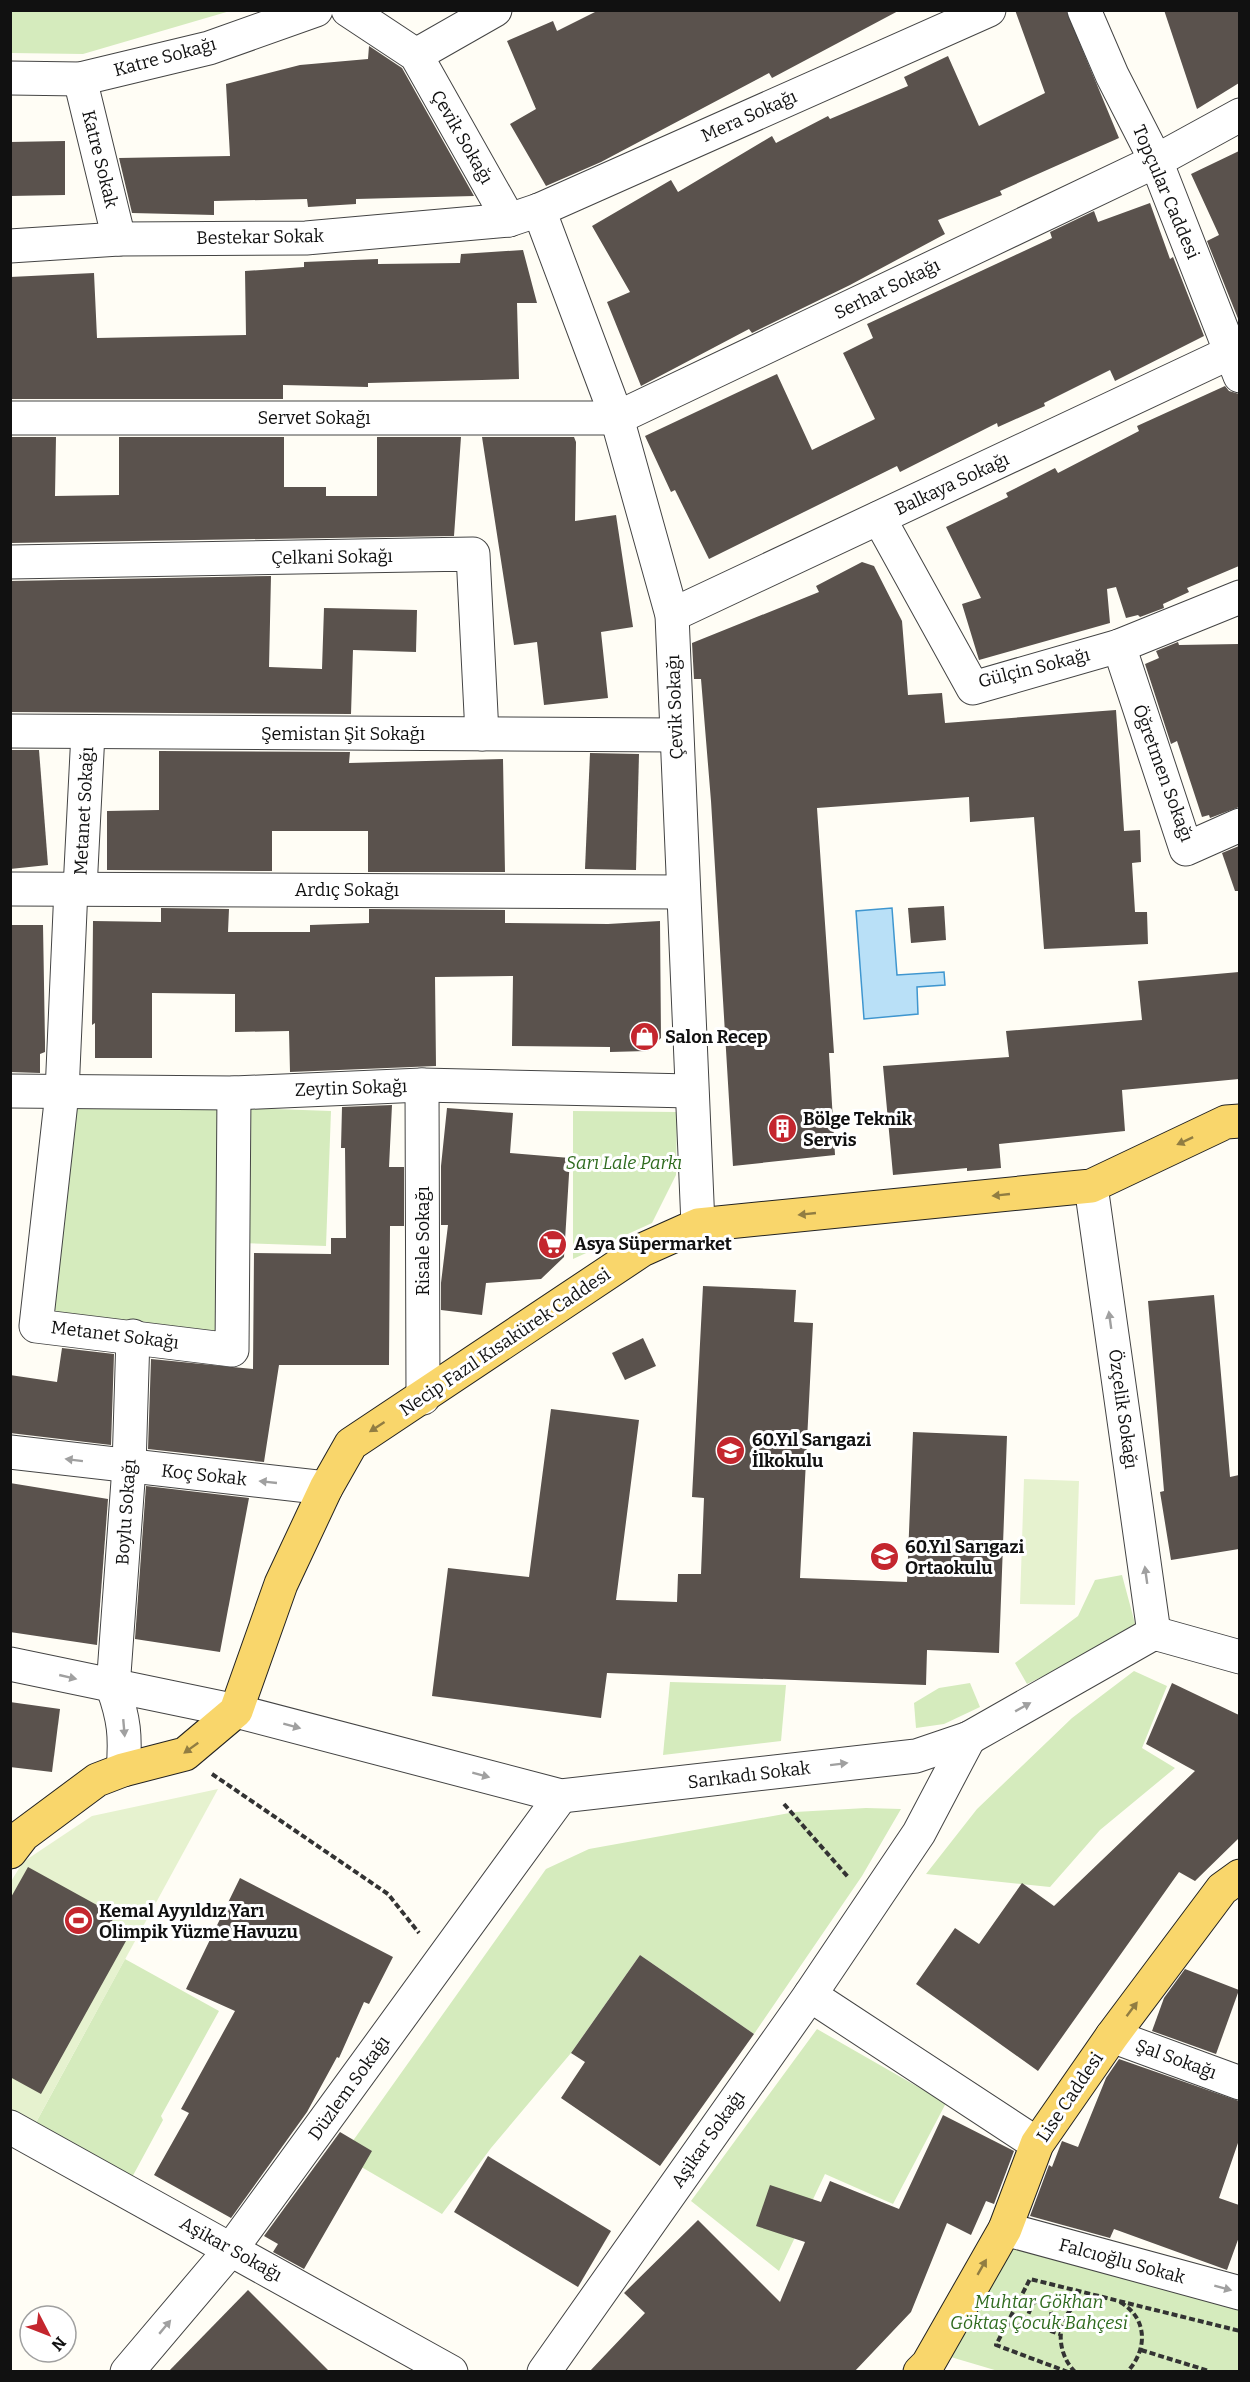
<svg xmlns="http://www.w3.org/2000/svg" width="1250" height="2382" font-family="Bitter,serif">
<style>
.green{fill:#d5ebbd}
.pitch{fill:#e6f2cf}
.water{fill:#b9e0f7;stroke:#3f96cf;stroke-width:1.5}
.building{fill:#5a524d}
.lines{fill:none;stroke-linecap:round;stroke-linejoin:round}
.minor-casing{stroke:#444;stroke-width:35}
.major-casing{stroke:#222;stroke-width:35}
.path{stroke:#333;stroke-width:4;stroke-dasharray:6 3;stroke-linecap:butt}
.minor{stroke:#fff;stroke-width:33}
.major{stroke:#f9d66b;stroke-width:33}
.oneway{fill:#917d42}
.oneway2{fill:#a0a0a0}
.labels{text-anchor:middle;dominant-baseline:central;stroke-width:6;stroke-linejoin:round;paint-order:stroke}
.street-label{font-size:18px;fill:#111;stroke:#fff}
.poi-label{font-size:18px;font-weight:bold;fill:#111;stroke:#fff;text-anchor:start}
.park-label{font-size:18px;font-style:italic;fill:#2f6b1f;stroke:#fff}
</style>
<rect width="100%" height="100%" fill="#fffdf5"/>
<!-- green -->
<g class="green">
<polygon points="11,10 230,10 230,11 83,54 11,53"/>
<polygon points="221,1104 220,1339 47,1319 70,1106"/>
<polygon points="244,1108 331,1111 326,1246 239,1243"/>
<polygon points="573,1111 677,1112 676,1175 652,1223 573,1259"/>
<polygon points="1122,1575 1137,1631 1027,1684 1015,1663 1078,1616 1095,1580"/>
<polygon points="1134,1671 1167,1686 1142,1748 1175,1768 1100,1830 1050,1887 926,1874 977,1809 1072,1718"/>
<polygon points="670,1682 786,1685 781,1741 663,1755"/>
<polygon points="970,1683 980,1707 944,1724 916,1728 914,1703 939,1688"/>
<polygon points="866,1808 901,1809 862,1876 754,2034 640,1955 571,2053 491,2148 442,2214 358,2165 345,2152 546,1869 589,1849 795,1812"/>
<polygon points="125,1959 219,2011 161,2116 163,2120 130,2181 33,2128"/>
<polygon points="817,2029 946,2103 893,2204 825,2174 779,2271 691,2201"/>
<polygon points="1007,2243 1239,2303 1239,2371 998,2371 944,2355"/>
</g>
<!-- pitch -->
<g class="pitch">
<polygon points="1024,1479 1079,1481 1075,1605 1020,1604"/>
<polygon points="218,1789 33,2128 11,2115 10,1883 23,1862 92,1816"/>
</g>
<!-- water -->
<polygon class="water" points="892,908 897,975 944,972 945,985 917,987 918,1014 864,1019 856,911"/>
<!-- building -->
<g class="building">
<polygon points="599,10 900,10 772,78 769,73 601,162 546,186 510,124 536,109 507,41 553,21 557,31"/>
<polygon points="1015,10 1066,10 1119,138 1000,191 1002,195 938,220 945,234 850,285 752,333 749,329 641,386 607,302 630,292 592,226 671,180 678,192 772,136 776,143 828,116 830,119 908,86 904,77 948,56 979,126 1045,93"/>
<polygon points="1164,10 1239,10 1239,83 1197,109"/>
<polygon points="369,46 402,68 474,196 356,199 356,204 308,207 307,199 214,201 214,215 132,213 119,158 230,156 226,84 300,65 368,59"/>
<polygon points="65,141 65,195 10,196 10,142"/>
<polygon points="1239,151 1239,321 1207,241 1219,235 1191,174"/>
<polygon points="1150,203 1170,259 1173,257 1204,336 1115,381 1110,370 1044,403 1045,406 998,427 997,423 900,472 897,466 709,559 675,490 671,492 645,436 777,374 812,450 875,419 843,353 873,338 867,324 1052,238 1050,232 1094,211 1098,222"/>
<polygon points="523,250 537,303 517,303 519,379 368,383 368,387 283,385 283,399 10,399 10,277 94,273 97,338 246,335 245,271 304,267 304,262 378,259 378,264 460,263 461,254"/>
<polygon points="1225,386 1229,391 1239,394 1239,566 1187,588 1189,592 1163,604 1164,608 1140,617 1138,615 1126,618 1116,587 1107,589 1110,623 979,660 962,604 981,598 946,527 1008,497 1006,493 1055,468 1058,473 1139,431 1137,426"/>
<polygon points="10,437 56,437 55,496 119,495 119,437 284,437 284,487 326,487 326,496 377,496 377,437 461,437 454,536 10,543"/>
<polygon points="482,437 574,437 576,442 575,521 616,515 633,627 601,632 608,698 544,705 537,642 514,645"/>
<polygon points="862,562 874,566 902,621 908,695 942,693 945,723 1116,710 1124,831 1140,830 1141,862 1132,863 1135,912 1147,912 1148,944 1044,949 1034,817 970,822 969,797 817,808 834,1053 829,1053 835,1155 733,1166 711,801 701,679 694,679 692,643 819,592 816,586"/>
<polygon points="271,576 269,667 322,669 324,608 417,610 416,652 353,650 351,714 10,712 10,581"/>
<polygon points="1178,642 1179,645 1239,644 1239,807 1210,818 1209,815 1202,817 1177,741 1171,744 1145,664 1159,658 1156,651"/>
<polygon points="10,750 39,750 48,865 10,869"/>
<polygon points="159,751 350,752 349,763 503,759 505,872 368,872 368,831 272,831 272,871 107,870 107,811 159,810"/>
<polygon points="590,753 639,754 636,870 585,869"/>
<polygon points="1239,846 1239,891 1235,891 1222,853"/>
<polygon points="944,906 946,940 911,943 908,908"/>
<polygon points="161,908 229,909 228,932 310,932 310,925 369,923 369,909 505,910 505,923 608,924 660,921 661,1038 647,1051 610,1052 610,1047 512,1046 513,976 435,977 436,1066 290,1072 289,1031 235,1032 235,994 152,993 152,1058 95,1058 95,1023 92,1025 93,921 161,922"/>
<polygon points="10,925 43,925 45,1042 45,1052 40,1054 40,1073 10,1072"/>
<polygon points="1239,972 1239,1079 1122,1090 1125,1131 999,1144 1001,1168 967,1171 967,1168 893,1175 883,1066 1009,1057 1006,1031 1142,1020 1138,981"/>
<polygon points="392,1105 389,1167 404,1167 404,1226 390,1226 389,1365 279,1365 264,1462 148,1449 151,1359 253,1369 254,1253 331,1254 331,1238 346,1238 345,1148 341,1148 342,1107"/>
<polygon points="447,1108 513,1113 510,1153 570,1158 564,1257 541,1279 486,1283 482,1315 441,1310 441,1283 448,1225 441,1225 441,1166"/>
<polygon points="703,1286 796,1290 794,1322 813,1323 800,1578 907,1582 913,1432 1007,1436 999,1653 927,1650 926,1685 607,1673 601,1718 432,1696 448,1568 529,1577 551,1409 639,1420 616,1600 677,1602 678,1574 701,1574 704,1498 692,1497"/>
<polygon points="1214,1295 1230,1477 1239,1475 1239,1549 1171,1560 1160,1492 1164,1491 1148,1301"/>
<polygon points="643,1338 656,1366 625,1380 612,1353"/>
<polygon points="62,1348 114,1354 111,1445 10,1433 10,1375 57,1382"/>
<polygon points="10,1483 108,1499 97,1645 10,1632"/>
<polygon points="146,1486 249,1498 220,1652 135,1639"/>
<polygon points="1172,1683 1239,1715 1239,1838 1195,1881 1179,1872 1038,2071 916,1984 955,1928 979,1944 1022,1883 1054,1906 1195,1771 1146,1744"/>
<polygon points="10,1702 60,1709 52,1772 10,1767"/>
<polygon points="28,1867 115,1915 107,1931 126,1941 41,2094 10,2077 10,1899"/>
<polygon points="240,1878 393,1957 369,2004 364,2002 339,2058 337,2057 307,2112 231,2218 154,2175 189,2113 181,2109 235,2011 186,1989"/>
<polygon points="640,1955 754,2034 660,2166 561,2098 585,2062 571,2053"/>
<polygon points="1185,1969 1239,1990 1216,2054 1152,2031 1164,1998"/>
<polygon points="1119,2059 1239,2101 1239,2140 1219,2198 1239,2205 1239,2237 1227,2270 1114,2229 1110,2238 1030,2216 1049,2165 1052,2167 1062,2141 1078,2147 1106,2078"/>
<polygon points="943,2115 1014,2151 994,2204 986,2201 971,2235 947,2223 911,2312 854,2372 589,2372 645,2313 624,2293 698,2220 780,2302 805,2242 756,2226 770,2185 821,2202 830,2181 899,2209"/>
<polygon points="340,2132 372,2151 304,2269 273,2252 278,2244 264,2236"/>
<polygon points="488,2156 611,2231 578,2287 454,2212"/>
<polygon points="248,2290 330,2372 168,2372"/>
</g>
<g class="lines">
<defs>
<g id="minor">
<polyline points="348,10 416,55 509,220"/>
<polyline points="1084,10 1112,75 1156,161 1240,376"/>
<polyline points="416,55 495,10"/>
<polyline points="10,78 80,79 209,48 316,10"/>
<polyline points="80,79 119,239"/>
<polyline points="539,210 617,418 672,615 698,1225"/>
<polyline points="10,246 119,239 306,238 509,220 539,210 989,10"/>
<polyline points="10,418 617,418 1156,161 1240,115"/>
<polyline points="879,518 973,688 1119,646 1240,597"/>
<polyline points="10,562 473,554 482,734"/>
<polyline points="672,615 1240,348"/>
<polyline points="1119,646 1186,849 1240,825"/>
<polyline points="10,731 675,735"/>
<polyline points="71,888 62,1093 36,1326 232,1350 234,1093"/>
<polyline points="10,889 683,892"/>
<polyline points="80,889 88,733"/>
<polyline points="422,1085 423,1398"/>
<polyline points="10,1091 234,1093 422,1085 691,1091"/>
<polyline points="1091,1186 1154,1633"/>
<polyline points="10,1452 326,1488"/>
<polyline points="10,1664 236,1711 561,1796 916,1756 969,1738 1154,1633 1240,1657"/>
<path d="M123,1770c3,-33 1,-52 -10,-82l16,-221 4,-131"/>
<polyline points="810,1995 1037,2144"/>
<polyline points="1112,2036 1240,2083"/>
<polyline points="10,2127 451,2372"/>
<polyline points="1005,2229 1240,2293"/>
<polyline points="127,2372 232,2248 561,1796"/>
<polyline points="544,2372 810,1995 919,1833 969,1738"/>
</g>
<g id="major">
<polyline points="10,1852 23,1835 97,1780 123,1770 185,1754 236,1711 281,1584 326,1488 351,1444 642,1250 698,1225 1091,1186 1226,1122 1240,1121"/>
<polyline points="920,2372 928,2364 1005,2229 1037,2144 1112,2036 1222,1889 1240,1876"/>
</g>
</defs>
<!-- minor casing -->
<use href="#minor" class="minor-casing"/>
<!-- major casing -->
<use href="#major" class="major-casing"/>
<!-- path -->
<g class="path">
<polyline points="212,1774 388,1894 419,1933"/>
<polyline points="784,1804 848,1877"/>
<path d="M1120,2302c28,16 28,48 7,70"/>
<path d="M992,2318l25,9 8,-5 8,-19 8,-3c12,8 12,17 10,31l9,3"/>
<polyline points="1141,2350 1209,2371"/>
<polyline points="1068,2372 996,2345 1030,2279 1240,2331"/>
<path d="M1075,2372c-26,-27 -16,-75 26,-74"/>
</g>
<!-- minor -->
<use href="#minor" class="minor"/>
<!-- major -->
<use href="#major" class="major"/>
</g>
<!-- one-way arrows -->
<defs><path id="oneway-solid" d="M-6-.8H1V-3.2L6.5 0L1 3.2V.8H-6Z" transform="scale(1.5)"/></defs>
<g class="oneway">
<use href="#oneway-solid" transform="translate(1185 1141) rotate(155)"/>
<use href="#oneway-solid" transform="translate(1001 1195) rotate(174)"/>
<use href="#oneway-solid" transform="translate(807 1214) rotate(174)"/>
<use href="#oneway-solid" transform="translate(377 1427) rotate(147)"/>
<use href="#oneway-solid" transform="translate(191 1748) rotate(144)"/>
<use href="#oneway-solid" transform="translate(1132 2009) rotate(-53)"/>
<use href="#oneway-solid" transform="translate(982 2267) rotate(-60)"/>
</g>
<g class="oneway2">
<use href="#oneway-solid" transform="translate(1110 1320) rotate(-98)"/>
<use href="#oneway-solid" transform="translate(74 1460) rotate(-173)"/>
<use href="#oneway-solid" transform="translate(268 1482) rotate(-174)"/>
<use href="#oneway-solid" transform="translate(1146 1575) rotate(-98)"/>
<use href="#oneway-solid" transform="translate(68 1677) rotate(13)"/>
<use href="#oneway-solid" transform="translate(1023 1707) rotate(-29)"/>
<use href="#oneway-solid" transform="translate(292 1726) rotate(15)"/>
<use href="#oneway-solid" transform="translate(124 1728) rotate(85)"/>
<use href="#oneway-solid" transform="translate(839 1764) rotate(-7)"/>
<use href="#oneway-solid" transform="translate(481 1775) rotate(15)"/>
<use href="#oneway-solid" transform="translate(1223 2288) rotate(15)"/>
<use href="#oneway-solid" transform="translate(165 2327) rotate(-50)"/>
</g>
<!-- icons -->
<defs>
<symbol id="shop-disc" viewBox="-11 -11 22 22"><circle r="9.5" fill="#c4262e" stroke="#fff"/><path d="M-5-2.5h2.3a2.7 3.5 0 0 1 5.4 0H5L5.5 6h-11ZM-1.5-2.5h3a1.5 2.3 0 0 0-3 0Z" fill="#fff"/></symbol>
<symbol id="building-disc" viewBox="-11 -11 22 22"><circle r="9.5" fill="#c4262e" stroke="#fff"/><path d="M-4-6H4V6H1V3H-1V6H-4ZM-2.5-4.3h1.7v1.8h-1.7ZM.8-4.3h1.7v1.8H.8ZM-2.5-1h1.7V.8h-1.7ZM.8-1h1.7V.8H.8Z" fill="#fff"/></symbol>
<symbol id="supermarket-disc" viewBox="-11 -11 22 22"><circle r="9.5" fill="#c4262e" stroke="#fff"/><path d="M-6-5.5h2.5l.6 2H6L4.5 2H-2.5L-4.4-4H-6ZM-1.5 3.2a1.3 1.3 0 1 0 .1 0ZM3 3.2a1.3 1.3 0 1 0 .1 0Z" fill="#fff"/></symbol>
<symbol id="school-disc" viewBox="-11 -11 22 22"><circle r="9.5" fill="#c4262e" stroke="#fff"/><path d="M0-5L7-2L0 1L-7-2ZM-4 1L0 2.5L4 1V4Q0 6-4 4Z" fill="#fff"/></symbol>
<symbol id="stadium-disc" viewBox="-11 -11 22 22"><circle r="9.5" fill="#c4262e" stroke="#fff"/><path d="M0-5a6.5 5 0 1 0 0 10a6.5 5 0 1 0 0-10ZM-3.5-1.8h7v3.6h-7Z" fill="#fff"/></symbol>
</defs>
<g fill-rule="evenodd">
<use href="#shop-disc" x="628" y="1020" width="33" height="33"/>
<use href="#building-disc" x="766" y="1112" width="33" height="33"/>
<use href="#supermarket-disc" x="536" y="1228" width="33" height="33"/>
<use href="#school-disc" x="714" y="1434" width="33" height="33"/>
<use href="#school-disc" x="868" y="1540" width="33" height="33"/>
<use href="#stadium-disc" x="62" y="1904" width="33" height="33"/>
</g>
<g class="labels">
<!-- street labels -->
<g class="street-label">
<text transform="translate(165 57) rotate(-15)">Katre Sokağı</text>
<text transform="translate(749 116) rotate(-24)">Mera Sokağı</text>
<text transform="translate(462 137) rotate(60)">Çevik Sokağı</text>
<text transform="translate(100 159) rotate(76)">Katre Sokak</text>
<text transform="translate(1166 192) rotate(67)">Topçular Caddesi</text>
<text transform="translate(260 237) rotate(-1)">Bestekar Sokak</text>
<text transform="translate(887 289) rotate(-26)">Serhat Sokağı</text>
<text x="314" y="418">Servet Sokağı</text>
<text transform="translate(952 484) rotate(-25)">Balkaya Sokağı</text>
<text transform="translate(332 557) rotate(-1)">Çelkani Sokağı</text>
<text transform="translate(1034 668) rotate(-14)">Gülçin Sokağı</text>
<text transform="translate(675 707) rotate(-92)">Çevik Sokağı</text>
<text x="343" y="734">Şemistan Şit Sokağı</text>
<text transform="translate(1163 773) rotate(70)">Öğretmen Sokağı</text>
<text transform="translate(84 811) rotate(-87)">Metanet Sokağı</text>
<text x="347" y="890">Ardıç Sokağı</text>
<text transform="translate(351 1088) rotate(-2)">Zeytin Sokağı</text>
<text transform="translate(423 1241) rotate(-90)">Risale Sokağı</text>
<text transform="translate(115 1335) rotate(7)">Metanet Sokağı</text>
<text transform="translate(505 1342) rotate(-34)">Necip Fazıl Kısakürek Caddesi</text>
<text transform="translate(1123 1409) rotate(82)">Özçelik Sokağı</text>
<text transform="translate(204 1475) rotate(6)">Koç Sokak</text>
<text transform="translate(126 1512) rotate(-86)">Boylu Sokağı</text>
<text transform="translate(749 1775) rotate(-7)">Sarıkadı Sokak</text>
<text transform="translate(1176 2059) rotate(20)">Şal Sokağı</text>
<text transform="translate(349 2088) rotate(-54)">Düzlem Sokağı</text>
<text transform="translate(1070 2097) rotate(-56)">Lise Caddesi</text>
<text transform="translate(708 2139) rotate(-55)">Aşikar Sokağı</text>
<text transform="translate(231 2249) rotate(29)">Aşikar Sokağı</text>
<text transform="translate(1122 2261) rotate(15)">Falcıoğlu Sokak</text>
</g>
<!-- poi labels -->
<g class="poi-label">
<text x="665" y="1037">Salon Recep</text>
<text x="803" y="1119">Bölge Teknik<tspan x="803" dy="21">Servis</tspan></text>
<text x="574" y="1244">Asya Süpermarket</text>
<text x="752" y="1440">60.Yıl Sarıgazi<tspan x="752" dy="21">İlkokulu</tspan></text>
<text x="905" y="1547">60.Yıl Sarıgazi<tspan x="905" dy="21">Ortaokulu</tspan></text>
<text x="99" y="1911">Kemal Ayyıldız Yarı<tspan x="99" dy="21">Olimpik Yüzme Havuzu</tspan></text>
</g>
<!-- park labels -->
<g class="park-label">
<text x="624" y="1163">Sarı Lale Parkı</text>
<text x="1039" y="2302">Muhtar Gökhan<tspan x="1039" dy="21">Göktaş Çocuk Bahçesi</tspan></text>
</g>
</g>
<!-- border -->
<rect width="1250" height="2382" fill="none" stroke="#111111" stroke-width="24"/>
<!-- north arrow -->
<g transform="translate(48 2334) rotate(132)"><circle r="28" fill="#ffffff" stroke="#a0a0a0" stroke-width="1.5"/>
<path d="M0-4.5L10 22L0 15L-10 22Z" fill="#c4262e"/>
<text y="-9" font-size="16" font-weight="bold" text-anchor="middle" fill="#111111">N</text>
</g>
</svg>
